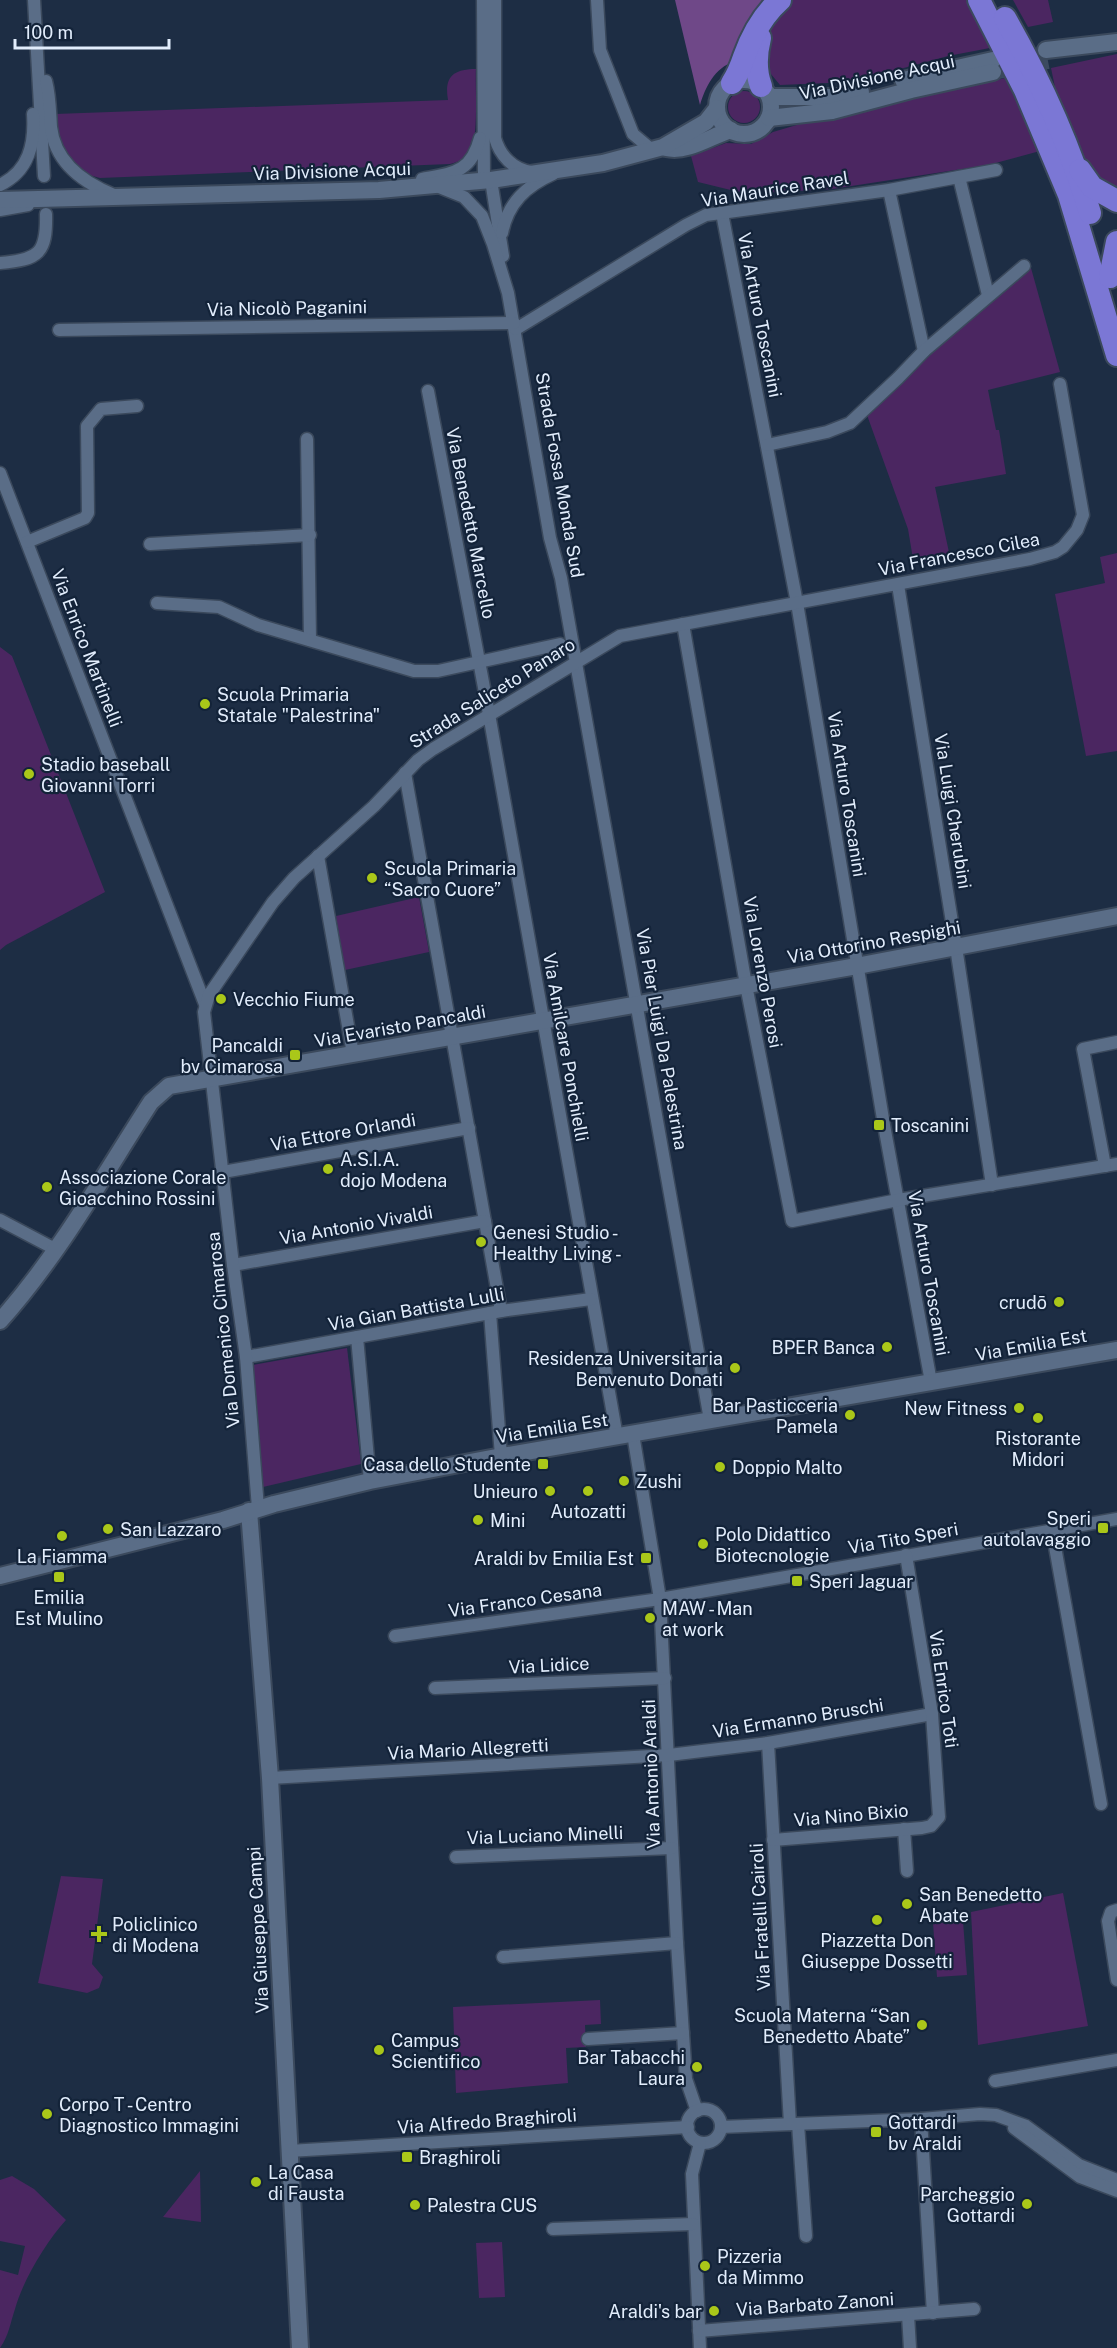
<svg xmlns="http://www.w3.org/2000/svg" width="1117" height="2348" font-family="'Public Sans',sans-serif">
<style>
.green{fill:#4b2661}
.forest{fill:#6f4888}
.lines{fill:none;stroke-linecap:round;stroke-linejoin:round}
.secondary-tunnel{stroke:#3b4a60;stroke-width:16;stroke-dasharray:16 8;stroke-linecap:butt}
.street-casing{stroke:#3b495c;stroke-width:15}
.secondary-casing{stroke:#3b495c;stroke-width:20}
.highway-casing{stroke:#3b495c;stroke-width:26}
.street{stroke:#5a6d87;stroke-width:12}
.secondary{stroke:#5a6d87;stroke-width:16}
.highway{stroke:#7b77d5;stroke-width:22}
.poi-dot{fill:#aac719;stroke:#132339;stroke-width:2}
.labels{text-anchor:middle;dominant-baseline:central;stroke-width:4.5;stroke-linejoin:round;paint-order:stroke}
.street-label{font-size:18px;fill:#e2edfc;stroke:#132339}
.poi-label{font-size:18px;fill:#e2edfc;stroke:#132339;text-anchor:start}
</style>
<rect width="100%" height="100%" fill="#1d2d44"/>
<!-- green -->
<g class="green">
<polygon points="789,0 968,0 995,47 948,56 852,82 780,85 766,68 767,28"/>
<polygon points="1013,0 1048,0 1053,22 1028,27"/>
<polygon points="1117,54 1117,194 1089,172 1056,92 1051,68"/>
<path d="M476,69c-1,18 3,70 -6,83 -5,7 -12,10 -20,12l-350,14c-20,-4 -36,-20 -43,-40 -2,-7 -2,-17 -2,-24l393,-14c-4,-23 5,-31 28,-31z"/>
<polygon points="1005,78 1040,151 988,165 832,189 747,194 698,182 691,156 726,143 751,144 773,132 800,124"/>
<circle cx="744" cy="107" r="16"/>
<path d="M1031,268l29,104 -72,18 8,40h3l7,44 -71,13 15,70 -36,8 -6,-36 -41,-114c53,-52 106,-102 164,-147z"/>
<polygon points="1117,553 1117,751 1086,756 1055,594 1105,583 1100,557"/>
<polygon points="0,647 12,656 105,892 6,945 0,950"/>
<polygon points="419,897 429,952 345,970 336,916"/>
<polygon points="347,1348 361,1464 263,1487 253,1365"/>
<polygon points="61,1876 103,1879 92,1964 103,1977 99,1988 87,1993 38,1983"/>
<polygon points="1063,1893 1088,2026 978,2045 971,1912"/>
<polygon points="963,1921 967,1975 937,1977 933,1923"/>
<polygon points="600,2000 601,2024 585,2025 586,2047 566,2048 568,2083 456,2093 453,2007"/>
<polygon points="200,2171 201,2222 163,2217"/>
<path d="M12,2176l22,13 32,31c-20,22 -43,60 -51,89 -5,15 -6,26 -15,39v-78l18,5 7,-29 -25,-5v-61z"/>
<polygon points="502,2242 505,2297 479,2298 476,2243"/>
</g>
<!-- forest -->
<path class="forest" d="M675,0h93l-34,62c-19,5 -29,26 -34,43z"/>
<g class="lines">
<!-- secondary-tunnel -->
<polyline class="secondary-tunnel" points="993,72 1048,61"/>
<defs>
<g id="street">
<polyline points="34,0 44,176"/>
<polyline points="483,0 484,181"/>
<path d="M495,0v138c5,18 18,31 36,34"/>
<polyline points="597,0 600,50 633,134 652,150"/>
<path d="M46,81c4,15 4,31 5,46 4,36 33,56 63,68"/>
<polyline points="959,177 988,295"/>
<path d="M422,179c31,-6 49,-6 58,-41"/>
<polyline points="491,180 503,256"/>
<path d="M0,185c29,-14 35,-41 33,-71"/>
<polyline points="439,187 464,197 482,216 493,244 508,293 550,538 561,578 576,663 710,1420"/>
<polyline points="889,190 924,351"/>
<polyline points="0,210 28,205"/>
<polyline points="722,213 797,603 884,1125 931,1382"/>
<path d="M502,233c6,-30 24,-47 51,-59"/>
<path d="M0,263c39,-3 47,-10 46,-49"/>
<polyline points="516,329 686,225 706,215 889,190 996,170"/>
<polyline points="59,330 514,323"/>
<polyline points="428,391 489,714 617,1437"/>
<polyline points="307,439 310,640"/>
<polyline points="767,445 827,432 850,423 898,378 924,351 1024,266"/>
<polyline points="0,473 205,1004"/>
<polyline points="27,542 85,518 88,513 87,426 101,409 137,406"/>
<polyline points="150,544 310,535"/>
<polyline points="898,585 956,947 992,1185"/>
<polyline points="157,603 219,607 258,625 414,671 438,671 560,644"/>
<polyline points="683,624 746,985 792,1221 898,1200 1117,1164"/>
<polyline points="405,773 501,1311"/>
<polyline points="318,856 353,1054"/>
<polyline points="1105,1166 1083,1049 1117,1042"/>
<polyline points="223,1172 469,1128"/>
<polyline points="0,1220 55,1249"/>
<polyline points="233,1265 485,1221"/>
<polyline points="490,1313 501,1456"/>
<polyline points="357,1337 370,1481"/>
<polyline points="246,1357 501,1311 591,1299"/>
<polyline points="633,1434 660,1599 677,1943 686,2079 697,2111"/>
<polyline points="258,1508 246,1357 233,1265 204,1012 209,995 273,902 294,878 374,806 418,760 433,749 620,636 1030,559 1055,552 1063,547 1077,530 1083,515 1060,384"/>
<polyline points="1052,1530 1101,1804"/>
<polyline points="395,1636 660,1599 1117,1519"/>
<polyline points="435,1688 665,1678"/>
<polyline points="768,1743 790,2124"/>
<polyline points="270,1778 669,1755 768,1743 932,1714"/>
<polyline points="904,1829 907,1871"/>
<polyline points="773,1840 922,1828 931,1826 939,1817 932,1714 906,1555"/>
<polyline points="456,1857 672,1848"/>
<polyline points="1117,1910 1111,1912 1108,1921 1117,1980"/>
<polyline points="503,1957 677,1943"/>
<polyline points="588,2039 683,2033"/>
<polyline points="995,2081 1117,2060"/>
<circle cx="704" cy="2126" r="17"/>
<polyline points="921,2119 933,2313"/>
<polyline points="798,2124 806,2236"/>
<polyline points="721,2127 921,2119 980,2114 996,2115 1026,2126 1079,2165 1117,2180"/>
<polyline points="1014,2128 1080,2177 1117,2191"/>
<polyline points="700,2143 692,2174 700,2348"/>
<polyline points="289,2151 688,2127"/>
<polyline points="553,2229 693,2224"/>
<polyline points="908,2315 910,2348"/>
<polyline points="699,2331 974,2309"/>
</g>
<g id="secondary">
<polyline points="1046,50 1117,42"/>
<polyline points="903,80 993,60"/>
<circle cx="744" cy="107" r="27"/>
<polyline points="770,97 843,97 861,92"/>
<polyline points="769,118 832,111 911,90 993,72"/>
<path d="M666,148c22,5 45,-12 65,-18"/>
<polyline points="0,200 379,190 491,180 603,163 663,147 706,122 717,108"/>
<path d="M0,1321c59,-66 103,-145 151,-219l18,-16 688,-120 260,-50"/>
<polyline points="249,1511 270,1778 300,2348"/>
<polyline points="0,1576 223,1520 274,1504 370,1481 491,1458 1117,1350"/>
</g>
<g id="highway">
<polyline points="979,0 1025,90 1069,195 1117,355"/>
<path d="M1005,18c35,62 65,127 85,195"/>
<path d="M760,38c-4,16 -5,32 1,48"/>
<path d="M732,83c6,-9 9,-17 12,-26 8,-22 19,-42 36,-57"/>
<polyline points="1080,170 1092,187 1117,201"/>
<polyline points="1110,277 1117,242"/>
</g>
</defs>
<!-- street casing -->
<use href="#street" class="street-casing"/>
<!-- secondary casing -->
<use href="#secondary" class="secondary-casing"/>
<!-- highway casing -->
<use href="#highway" class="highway-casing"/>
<!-- street -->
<use href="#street" class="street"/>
<!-- secondary -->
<use href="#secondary" class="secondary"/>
<!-- highway -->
<use href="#highway" class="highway"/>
</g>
<!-- markers -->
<g class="poi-dot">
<circle cx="205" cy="704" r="6"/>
<circle cx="29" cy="774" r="6"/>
<circle cx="372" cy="878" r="6"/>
<circle cx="221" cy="999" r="6"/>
<rect x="289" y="1049" width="12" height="12" rx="3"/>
<rect x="873" y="1119" width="12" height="12" rx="3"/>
<circle cx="328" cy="1169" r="6"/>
<circle cx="47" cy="1187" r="6"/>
<circle cx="481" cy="1242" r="6"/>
<circle cx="1059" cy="1302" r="6"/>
<circle cx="887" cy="1347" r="6"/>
<circle cx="735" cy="1368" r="6"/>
<circle cx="1019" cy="1408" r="6"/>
<circle cx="850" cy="1415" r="6"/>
<circle cx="1038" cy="1418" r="6"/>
<rect x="537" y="1458" width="12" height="12" rx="3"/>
<circle cx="720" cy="1467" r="6"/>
<circle cx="624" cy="1481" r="6"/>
<circle cx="550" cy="1491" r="6"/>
<circle cx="588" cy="1491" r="6"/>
<circle cx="478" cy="1520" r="6"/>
<rect x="1097" y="1522" width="12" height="12" rx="3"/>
<circle cx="108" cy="1529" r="6"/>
<circle cx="62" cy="1536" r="6"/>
<circle cx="703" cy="1544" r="6"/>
<rect x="640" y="1552" width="12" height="12" rx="3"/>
<rect x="53" y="1571" width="12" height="12" rx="3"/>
<rect x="791" y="1575" width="12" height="12" rx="3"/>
<circle cx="650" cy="1618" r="6"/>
<circle cx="907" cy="1904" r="6"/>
<circle cx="877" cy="1920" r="6"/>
<path d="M96 1925h6v6h6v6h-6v6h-6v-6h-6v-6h6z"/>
<circle cx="922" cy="2025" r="6"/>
<circle cx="379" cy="2050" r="6"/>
<circle cx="697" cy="2067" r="6"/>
<circle cx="47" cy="2114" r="6"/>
<rect x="870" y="2126" width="12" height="12" rx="3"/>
<rect x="401" y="2151" width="12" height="12" rx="3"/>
<circle cx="256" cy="2182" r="6"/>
<circle cx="1027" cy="2204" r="6"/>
<circle cx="415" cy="2205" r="6"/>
<circle cx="705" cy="2266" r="6"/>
<circle cx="714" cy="2311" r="6"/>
</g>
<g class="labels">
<!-- street labels -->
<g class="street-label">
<text transform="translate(877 77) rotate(-12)">Via Divisione Acqui</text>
<text transform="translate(332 171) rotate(-2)">Via Divisione Acqui</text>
<text transform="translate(775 189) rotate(-9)">Via Maurice Ravel</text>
<text transform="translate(287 308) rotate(-1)">Via Nicolò Paganini</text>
<text transform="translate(760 315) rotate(79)">Via Arturo Toscanini</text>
<text transform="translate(560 475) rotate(80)">Strada Fossa Monda Sud</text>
<text transform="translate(471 523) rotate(79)">Via Benedetto Marcello</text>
<text transform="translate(959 554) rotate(-11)">Via Francesco Cilea</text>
<text transform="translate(87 648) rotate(69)">Via Enrico Martinelli</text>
<text transform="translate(492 693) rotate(-32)">Strada Saliceto Panaro</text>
<text transform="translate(847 794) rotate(81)">Via Arturo Toscanini</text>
<text transform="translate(953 811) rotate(81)">Via Luigi Cherubini</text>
<text transform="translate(874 942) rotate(-10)">Via Ottorino Respighi</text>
<text transform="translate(763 972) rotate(80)">Via Lorenzo Perosi</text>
<text transform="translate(400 1026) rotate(-10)">Via Evaristo Pancaldi</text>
<text transform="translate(662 1039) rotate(80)">Via Pier Luigi Da Palestrina</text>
<text transform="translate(566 1047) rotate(80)">Via Amilcare Ponchielli</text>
<text transform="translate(343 1132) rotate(-10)">Via Ettore Orlandi</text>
<text transform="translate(356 1225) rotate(-10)">Via Antonio Vivaldi</text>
<text transform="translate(929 1273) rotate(80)">Via Arturo Toscanini</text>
<text transform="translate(416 1309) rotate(-10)">Via Gian Battista Lulli</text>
<text transform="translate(223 1330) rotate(-96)">Via Domenico Cimarosa</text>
<text transform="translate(1031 1345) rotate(-10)">Via Emilia Est</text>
<text transform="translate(552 1428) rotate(-9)">Via Emilia Est</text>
<text transform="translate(903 1538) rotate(-10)">Via Tito Speri</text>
<text transform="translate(525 1600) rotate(-8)">Via Franco Cesana</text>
<text transform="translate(549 1665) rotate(-3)">Via Lidice</text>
<text transform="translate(944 1689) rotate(82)">Via Enrico Toti</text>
<text transform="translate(798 1718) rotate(-9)">Via Ermanno Bruschi</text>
<text transform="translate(468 1749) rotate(-3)">Via Mario Allegretti</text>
<text transform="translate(651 1774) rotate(-92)">Via Antonio Araldi</text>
<text transform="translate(851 1815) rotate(-5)">Via Nino Bixio</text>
<text transform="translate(545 1835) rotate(-2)">Via Luciano Minelli</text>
<text transform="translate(760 1917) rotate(-93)">Via Fratelli Cairoli</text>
<text transform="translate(258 1930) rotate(-93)">Via Giuseppe Campi</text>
<text transform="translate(487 2121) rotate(-4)">Via Alfredo Braghiroli</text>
<text transform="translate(815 2304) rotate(-4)">Via Barbato Zanoni</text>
</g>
<!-- poi labels -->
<g class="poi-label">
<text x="217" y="694">Scuola Primaria<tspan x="217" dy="21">Statale "Palestrina"</tspan></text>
<text x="41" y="764">Stadio baseball<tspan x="41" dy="21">Giovanni Torri</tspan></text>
<text x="384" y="868">Scuola Primaria<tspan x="384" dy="21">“Sacro Cuore”</tspan></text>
<text x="233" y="999">Vecchio Fiume</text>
<text x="283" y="1045" text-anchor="end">Pancaldi<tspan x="283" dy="21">bv Cimarosa</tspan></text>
<text x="891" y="1125">Toscanini</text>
<text x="340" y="1159">A.S.I.A.<tspan x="340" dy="21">dojo Modena</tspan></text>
<text x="59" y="1177">Associazione Corale<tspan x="59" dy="21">Gioacchino Rossini</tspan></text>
<text x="493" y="1232">Genesi Studio -<tspan x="493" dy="21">Healthy Living -</tspan></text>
<text x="1047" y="1302" text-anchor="end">crudō</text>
<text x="875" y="1347" text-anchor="end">BPER Banca</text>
<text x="723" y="1358" text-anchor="end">Residenza Universitaria<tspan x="723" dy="21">Benvenuto Donati</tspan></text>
<text x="838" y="1405" text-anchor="end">Bar Pasticceria<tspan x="838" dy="21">Pamela</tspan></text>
<text x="1007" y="1408" text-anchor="end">New Fitness</text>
<text x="1038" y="1438" text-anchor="middle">Ristorante<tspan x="1038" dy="21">Midori</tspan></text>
<text x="531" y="1464" text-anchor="end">Casa dello Studente</text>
<text x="732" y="1467">Doppio Malto</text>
<text x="636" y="1481">Zushi</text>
<text x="538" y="1491" text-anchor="end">Unieuro</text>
<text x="588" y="1511" text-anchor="middle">Autozatti</text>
<text x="1091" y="1518" text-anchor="end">Speri<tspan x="1091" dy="21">autolavaggio</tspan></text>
<text x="490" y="1520">Mini</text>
<text x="120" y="1529">San Lazzaro</text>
<text x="715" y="1534">Polo Didattico<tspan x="715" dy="21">Biotecnologie</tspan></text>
<text x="62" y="1556" text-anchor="middle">La Fiamma</text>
<text x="634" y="1558" text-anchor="end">Araldi bv Emilia Est</text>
<text x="809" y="1581">Speri Jaguar</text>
<text x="59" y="1597" text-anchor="middle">Emilia<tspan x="59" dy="21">Est Mulino</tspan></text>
<text x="662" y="1608">MAW - Man<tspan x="662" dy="21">at work</tspan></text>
<text x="919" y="1894">San Benedetto<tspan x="919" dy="21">Abate</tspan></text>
<text x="112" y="1924">Policlinico<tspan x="112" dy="21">di Modena</tspan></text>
<text x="877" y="1940" text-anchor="middle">Piazzetta Don<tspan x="877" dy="21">Giuseppe Dossetti</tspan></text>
<text x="910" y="2015" text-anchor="end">Scuola Materna “San<tspan x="910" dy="21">Benedetto Abate”</tspan></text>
<text x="391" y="2040">Campus<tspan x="391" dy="21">Scientifico</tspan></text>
<text x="685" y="2057" text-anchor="end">Bar Tabacchi<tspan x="685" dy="21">Laura</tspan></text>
<text x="59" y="2104">Corpo T - Centro<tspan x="59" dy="21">Diagnostico Immagini</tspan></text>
<text x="888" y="2122">Gottardi<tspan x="888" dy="21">bv Araldi</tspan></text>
<text x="419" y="2157">Braghiroli</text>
<text x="268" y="2172">La Casa<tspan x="268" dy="21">di Fausta</tspan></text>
<text x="1015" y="2194" text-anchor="end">Parcheggio<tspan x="1015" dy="21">Gottardi</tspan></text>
<text x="427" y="2205">Palestra CUS</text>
<text x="717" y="2256">Pizzeria<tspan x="717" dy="21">da Mimmo</tspan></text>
<text x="702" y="2311" text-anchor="end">Araldi's bar</text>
</g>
</g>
<!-- scale -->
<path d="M15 39v9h154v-9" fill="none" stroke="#e2edfc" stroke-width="3"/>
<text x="24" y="39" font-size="18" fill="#e2edfc" stroke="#132339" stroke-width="4.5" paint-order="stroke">100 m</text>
</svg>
